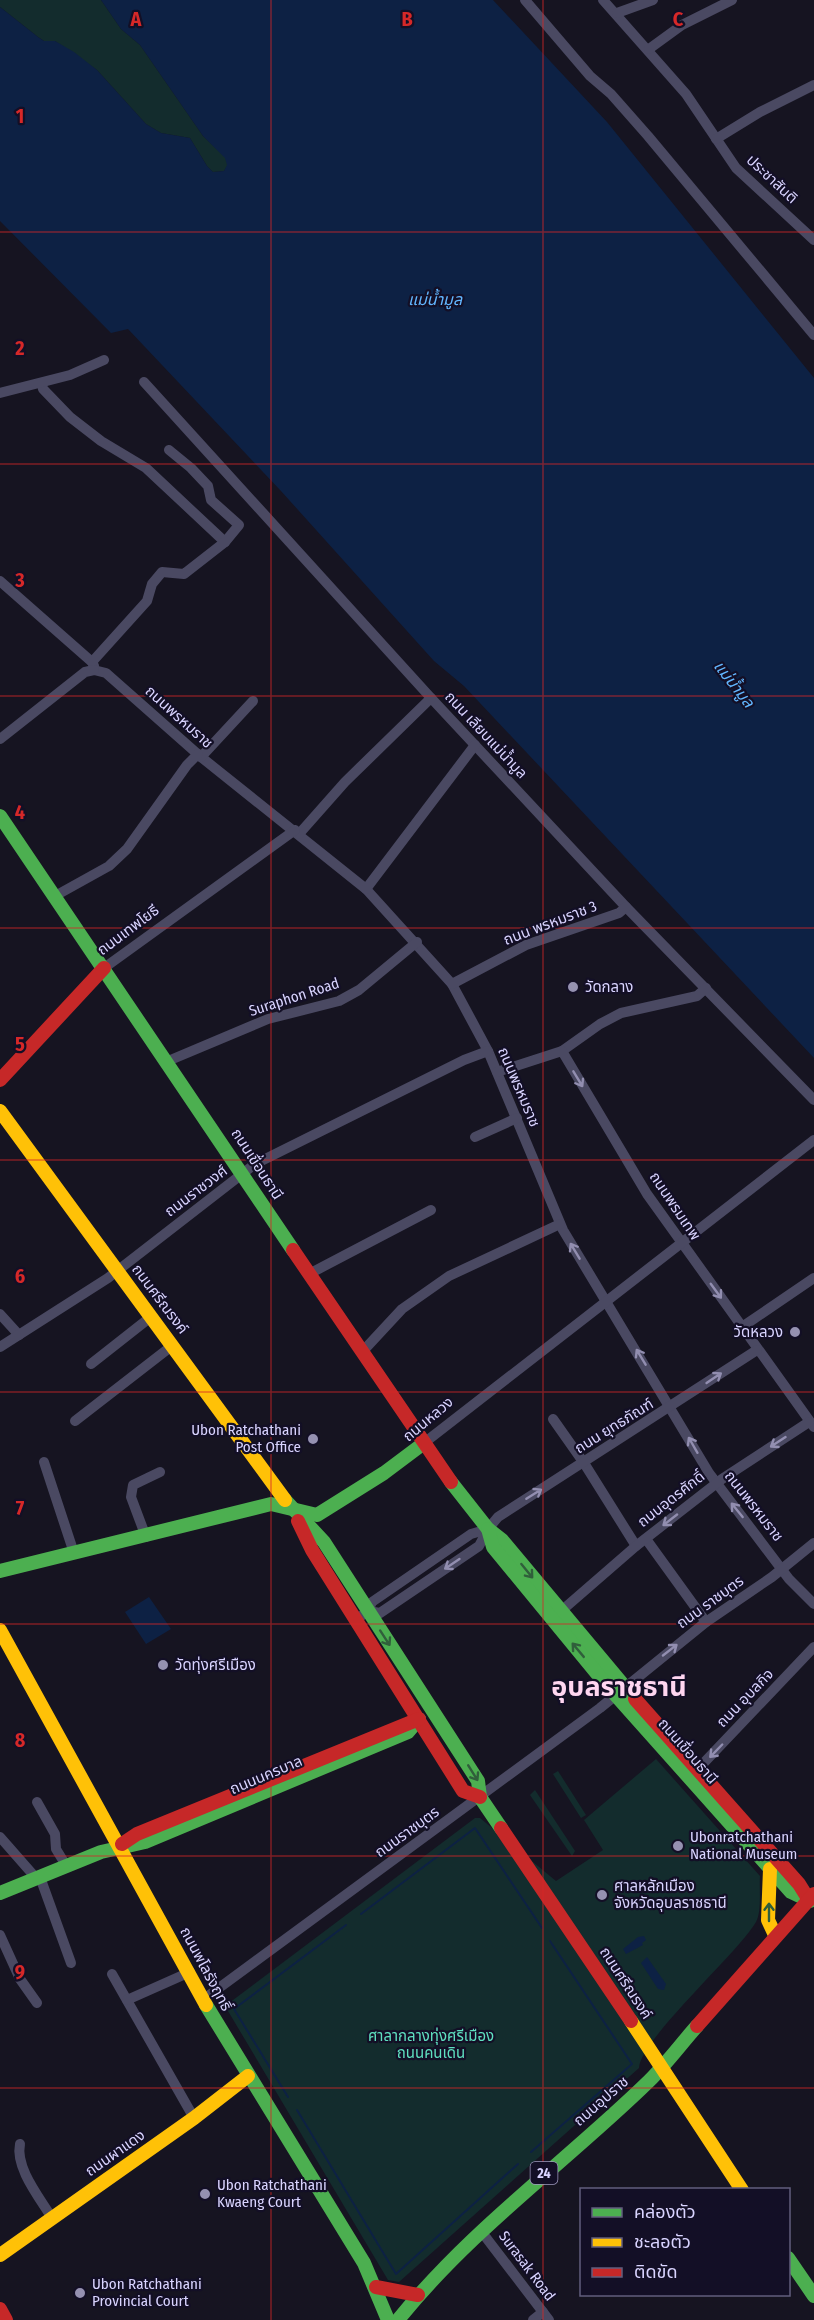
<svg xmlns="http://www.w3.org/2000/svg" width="814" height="2320" font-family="'Fira Sans Condensed','Noto Sans Thai',sans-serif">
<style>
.green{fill:#132c2d}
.water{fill:#0d2144}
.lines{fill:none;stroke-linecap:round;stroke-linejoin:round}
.stream{stroke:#0d2144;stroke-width:2}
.street{stroke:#4a4962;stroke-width:10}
.fast{stroke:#4caf50;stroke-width:14}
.slow{stroke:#ffc107;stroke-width:14}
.jam{stroke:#c62828;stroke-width:14}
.oneway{stroke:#928eb0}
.oneway2{stroke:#305f3b}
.grid{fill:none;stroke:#d62828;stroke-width:1.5;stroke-opacity:0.55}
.poi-dot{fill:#9591b1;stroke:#130f26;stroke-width:2}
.labels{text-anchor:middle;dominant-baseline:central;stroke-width:4.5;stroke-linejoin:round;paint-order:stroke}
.shield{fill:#130f26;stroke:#9e99be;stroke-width:1.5}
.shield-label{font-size:14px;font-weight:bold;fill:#d9d4ff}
.street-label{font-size:15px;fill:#d9d4ff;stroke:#130f26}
.poi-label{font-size:15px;fill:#d9d4ff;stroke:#130f26;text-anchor:start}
.park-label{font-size:15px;fill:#5fe0c0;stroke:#130f26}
.water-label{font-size:16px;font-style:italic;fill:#62b6ff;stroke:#130f26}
.town-label{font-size:27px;font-weight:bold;fill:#ffd6f0;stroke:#130f26}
.grid-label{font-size:20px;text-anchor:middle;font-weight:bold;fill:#d62828;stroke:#130f26;stroke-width:4.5;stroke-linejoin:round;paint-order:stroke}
</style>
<rect width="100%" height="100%" fill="#161421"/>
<!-- green -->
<g class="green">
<polygon points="0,0 101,0 121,29 140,45 203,136 226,158 228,165 224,171 213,172 207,166 190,138 161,133 146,124 97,70 55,41 44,41 38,37 0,7"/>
<path d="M656,1759l104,117c-1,12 2,35 -4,46 -18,31 -116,118 -117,146l-240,214 -11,-2 -163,-274 250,-188h5l76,63 47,-31 -19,-30z"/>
<polygon points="558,1771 586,1815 581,1818 553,1774"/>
<polygon points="535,1790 575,1851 572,1856 530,1795"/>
</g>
<!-- water -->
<g class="water">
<polygon points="101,0 493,0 607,122 814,378 814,1058 464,686 434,661 281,491 128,329 111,333 0,221 0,7 38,37 44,41 55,41 74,52 97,70 146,124 161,133 190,138 207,166 213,172 224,171 227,165 225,158 203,136 140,45 121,29"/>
<polygon points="149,1597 171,1629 146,1644 125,1612"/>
<polygon points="644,1936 646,1940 642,1943 643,1945 626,1954 623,1949 638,1937"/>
<polygon points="647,1957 666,1984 664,1990 658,1989 641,1963"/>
</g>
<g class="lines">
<!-- stream -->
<g class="stream">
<polyline points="361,1914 475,1828 542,1928"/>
<polyline points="288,2097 234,2009 346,1925"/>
<polyline points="297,2110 396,2274 518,2164"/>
<polyline points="531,2152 632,2064 550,1941"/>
</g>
<!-- street -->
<g class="street">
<polyline points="525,0 590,76 611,94 648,136 814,335"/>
<polyline points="603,0 686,94 736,168 814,240"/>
<polyline points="617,13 653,0"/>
<polyline points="649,49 682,25 732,0"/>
<polyline points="716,139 760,112 814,85"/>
<polyline points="144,382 431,698 626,907 814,1100"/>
<polyline points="42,384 43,389 70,417 101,441 146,468 225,542"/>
<polyline points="0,393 70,375 104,360"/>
<polyline points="0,581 92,662 94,666"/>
<polyline points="92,662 147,601 152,584 162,572 184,574 225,542 239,525 211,500 208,486 191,468 169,450"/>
<polyline points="94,670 106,673 201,757 366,889 452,984 488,1051 563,1230 709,1473 789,1579 814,1604"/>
<polyline points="0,739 85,672 94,670"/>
<polyline points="201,757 253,701"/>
<polyline points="299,834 345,782 431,698"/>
<polyline points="366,889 475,745"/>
<polyline points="55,896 109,866 127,849 187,765 198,754"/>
<polyline points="104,968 295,830"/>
<polyline points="452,984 526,945 619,913 626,907"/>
<polyline points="562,1051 600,1024 621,1013 697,996 706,988"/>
<polyline points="168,1061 268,1019 339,1001 359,990 417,942"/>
<polyline points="497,1072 562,1051 647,1194 814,1427"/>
<polyline points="475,1137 517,1118"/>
<polyline points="309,1274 431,1210"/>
<polyline points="0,1314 19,1335"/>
<polyline points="742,1327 814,1278"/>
<polyline points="0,1347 108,1278 255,1164 464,1060 488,1051"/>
<polyline points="363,1351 402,1309 449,1276 560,1224"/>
<polyline points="91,1364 152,1316"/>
<polyline points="553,1419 584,1463 636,1546"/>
<polyline points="75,1421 173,1345"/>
<polyline points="424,1443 814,1140"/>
<polyline points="44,1462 74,1553"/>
<polyline points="146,1537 131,1497 133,1485 160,1472"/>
<polyline points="646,1539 706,1622"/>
<polyline points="368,1611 380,1613 479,1546 488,1529 498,1517 757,1350"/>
<polyline points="560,1612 636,1546 722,1479 809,1422"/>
<polyline points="357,1619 368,1611 372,1602 471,1534 488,1529"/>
<polyline points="697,1770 814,1647"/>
<polyline points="37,1802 55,1834 56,1849 67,1867"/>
<polyline points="0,1837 36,1878"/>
<polyline points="40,1877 71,1963"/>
<polyline points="0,1935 20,1979 37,2003"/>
<polyline points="112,1974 194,2118"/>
<polyline points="204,1999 600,1708 706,1622 772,1577 814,1543"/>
<polyline points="127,2000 190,1972"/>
<path d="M20,2144c-5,24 20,54 32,74"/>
<polyline points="481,2231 549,2320"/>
<polyline points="533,2320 543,2312"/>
</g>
<!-- fast -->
<g class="fast">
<polyline points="0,816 293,1250"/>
<polyline points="451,1482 488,1529 502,1540 635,1699"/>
<polyline points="285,1500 324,1542 478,1781 480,1797 501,1828"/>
<polyline points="488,1529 493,1547 604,1682 791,1892 810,1901"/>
<polyline points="0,1571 271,1504 317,1515 384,1473 424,1443"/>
<polyline points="0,1893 101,1852 145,1842 408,1732 419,1719"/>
<polyline points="206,2005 364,2263 388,2320"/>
<polyline points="788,2258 814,2296"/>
<path d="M398,2320c73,-91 168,-158 251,-239 17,-17 32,-37 48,-55"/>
</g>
<!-- slow -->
<g class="slow">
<polyline points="0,1111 285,1500"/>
<polyline points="0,1630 206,2005"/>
<polyline points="770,1869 768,1920 775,1935"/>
<polyline points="631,2021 742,2190"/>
<polyline points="0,2255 194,2118 248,2076"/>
</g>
<!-- jam -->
<g class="jam">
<polyline points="0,1080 104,968"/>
<polyline points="293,1250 451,1482"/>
<polyline points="298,1521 312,1550 463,1791 480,1797"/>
<polyline points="635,1699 799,1884 809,1900"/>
<polyline points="501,1828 631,2021"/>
<polyline points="122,1844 137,1834 419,1719"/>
<polyline points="697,2026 814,1894"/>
<polyline points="376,2287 418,2295"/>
<polyline points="0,2309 6,2320"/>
</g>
</g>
<!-- one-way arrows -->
<defs><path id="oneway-shaft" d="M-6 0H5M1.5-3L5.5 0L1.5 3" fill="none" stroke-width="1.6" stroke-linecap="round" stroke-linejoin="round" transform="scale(1.5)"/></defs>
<g class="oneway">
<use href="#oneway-shaft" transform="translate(578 1079) rotate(59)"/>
<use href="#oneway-shaft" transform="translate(575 1251) rotate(-121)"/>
<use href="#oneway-shaft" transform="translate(716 1291) rotate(54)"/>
<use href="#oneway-shaft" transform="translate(641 1357) rotate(-121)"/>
<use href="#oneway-shaft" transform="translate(714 1378) rotate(-34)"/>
<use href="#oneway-shaft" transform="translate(778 1442) rotate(147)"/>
<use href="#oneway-shaft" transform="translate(693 1445) rotate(-120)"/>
<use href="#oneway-shaft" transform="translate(534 1494) rotate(-32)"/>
<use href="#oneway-shaft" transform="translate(737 1510) rotate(-129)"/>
<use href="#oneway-shaft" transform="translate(670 1520) rotate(142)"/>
<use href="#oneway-shaft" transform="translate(452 1564) rotate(146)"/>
<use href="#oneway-shaft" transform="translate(670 1650) rotate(-38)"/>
<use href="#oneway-shaft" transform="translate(716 1751) rotate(134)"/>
</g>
<g class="oneway2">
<use href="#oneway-shaft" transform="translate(527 1571) rotate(51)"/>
<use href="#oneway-shaft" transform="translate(385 1638) rotate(57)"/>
<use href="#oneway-shaft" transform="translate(578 1650) rotate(-130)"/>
<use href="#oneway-shaft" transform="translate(473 1773) rotate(58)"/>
<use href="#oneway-shaft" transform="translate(769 1912) rotate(-90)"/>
</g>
<!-- grid -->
<path class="grid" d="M271,0v2320M543,0v2320M0,232h814M0,464h814M0,696h814M0,928h814M0,1160h814M0,1392h814M0,1624h814M0,1856h814M0,2088h814"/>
<!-- markers -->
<g class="poi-dot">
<circle cx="573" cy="987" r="6"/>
<circle cx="795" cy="1332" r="6"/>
<circle cx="313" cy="1439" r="6"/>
<circle cx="163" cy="1665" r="6"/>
<circle cx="678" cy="1846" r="6"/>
<circle cx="602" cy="1895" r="6"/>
<circle cx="205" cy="2194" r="6"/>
<circle cx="80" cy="2293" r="6"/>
</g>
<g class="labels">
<!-- shield labels -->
<rect class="shield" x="530.5" y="2162" width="27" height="22" rx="4.5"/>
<g class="shield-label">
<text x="544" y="2173">24</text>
</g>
<!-- street labels -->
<g class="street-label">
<text transform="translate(772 179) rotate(43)">ประชาสันติ</text>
<text transform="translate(179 717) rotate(42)">ถนนพรหมราช</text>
<text transform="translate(486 735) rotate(47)">ถนน เลียบแม่น้ำมูล</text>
<text transform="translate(550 923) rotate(-21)">ถนน พรหมราช 3</text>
<text transform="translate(128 930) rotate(-37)">ถนนเทพโยธี</text>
<text transform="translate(294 997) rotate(-18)">Suraphon Road</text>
<text transform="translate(519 1087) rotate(67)">ถนนพรหมราช</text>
<text transform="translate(257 1164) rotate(57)">ถนนเขื่อนธานี</text>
<text transform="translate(196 1191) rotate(-37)">ถนนราชวงศ์</text>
<text transform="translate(675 1206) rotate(56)">ถนนพรมเทพ</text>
<text transform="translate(160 1299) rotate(53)">ถนนศรีณรงค์</text>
<text transform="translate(428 1419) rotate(-40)">ถนนหลวง</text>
<text transform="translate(614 1426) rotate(-32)">ถนน ยุทธภัณฑ์</text>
<text transform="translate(671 1499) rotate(-38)">ถนนอุดรศักดิ์</text>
<text transform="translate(754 1506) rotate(52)">ถนนพรหมราช</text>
<text transform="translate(710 1602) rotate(-36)">ถนน ราชบุตร</text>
<text transform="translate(745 1698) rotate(-46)">ถนน อุบลกิจ</text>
<text transform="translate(688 1751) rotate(49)">ถนนเขื่อนธานี</text>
<text transform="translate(266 1775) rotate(-23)">ถนนนครบาล</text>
<text transform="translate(407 1832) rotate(-36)">ถนนราชบุตร</text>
<text transform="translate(206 1969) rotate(62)">ถนนพโลรังฤทธิ์</text>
<text transform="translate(626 1983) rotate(57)">ถนนศรีณรงค์</text>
<text transform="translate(601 2101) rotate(-41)">ถนนอุปราช</text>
<text transform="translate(115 2153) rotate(-35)">ถนนผาแดง</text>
<text transform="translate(527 2266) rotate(53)">Surasak Road</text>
</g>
<!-- poi labels -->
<g class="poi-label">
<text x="585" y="987">วัดกลาง</text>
<text x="783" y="1332" text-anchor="end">วัดหลวง</text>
<text x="301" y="1430" text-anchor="end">Ubon Ratchathani<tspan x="301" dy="17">Post Office</tspan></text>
<text x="175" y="1665">วัดทุ่งศรีเมือง</text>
<text x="690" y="1837">Ubonratchathani<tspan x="690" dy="17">National Museum</tspan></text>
<text x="614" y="1886">ศาลหลักเมือง<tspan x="614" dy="17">จังหวัดอุบลราชธานี</tspan></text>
<text x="217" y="2185">Ubon Ratchathani<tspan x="217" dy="17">Kwaeng Court</tspan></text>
<text x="92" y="2284">Ubon Ratchathani<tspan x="92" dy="17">Provincial Court</tspan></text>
</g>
<!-- park labels -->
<g class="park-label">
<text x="431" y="2036">ศาลากลางทุ่งศรีเมือง<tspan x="431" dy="17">ถนนคนเดิน</tspan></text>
</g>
<!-- water labels -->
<g class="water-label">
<text x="435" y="299">แม่น้ำมูล</text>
<text transform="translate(734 684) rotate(52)">แม่น้ำมูล</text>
</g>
<!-- town labels -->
<g class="town-label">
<text x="619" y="1687">อุบลราชธานี</text>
</g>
</g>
<g class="grid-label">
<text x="136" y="26">A</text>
<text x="407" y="26">B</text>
<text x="678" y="26">C</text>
<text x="20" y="123">1</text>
<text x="20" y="355">2</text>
<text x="20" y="587">3</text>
<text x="20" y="819">4</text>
<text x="20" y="1051">5</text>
<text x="20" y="1283">6</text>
<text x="20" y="1515">7</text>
<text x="20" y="1747">8</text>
<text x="20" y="1979">9</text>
</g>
<!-- legend -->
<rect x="580" y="2188" width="210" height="108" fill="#130f26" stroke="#625e7d" stroke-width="1.5"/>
<rect x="592" y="2208" width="30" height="9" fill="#4caf50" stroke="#625e7d" stroke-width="1.5"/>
<text x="634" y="2218" font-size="18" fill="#d9d4ff">คล่องตัว</text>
<rect x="592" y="2238" width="30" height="9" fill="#ffc107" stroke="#625e7d" stroke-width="1.5"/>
<text x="634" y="2248" font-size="18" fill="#d9d4ff">ชะลอตัว</text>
<rect x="592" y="2268" width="30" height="9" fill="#c62828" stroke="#625e7d" stroke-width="1.5"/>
<text x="634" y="2278" font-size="18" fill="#d9d4ff">ติดขัด</text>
</svg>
